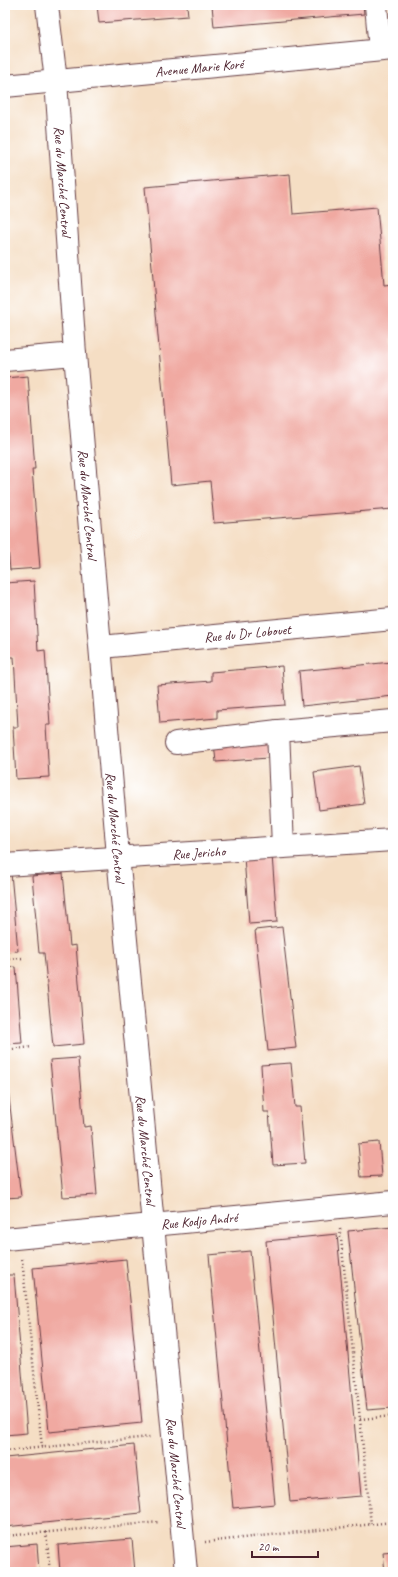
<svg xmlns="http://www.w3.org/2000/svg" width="398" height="1577" font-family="Caveat,sans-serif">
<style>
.building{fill:#f0a9a1}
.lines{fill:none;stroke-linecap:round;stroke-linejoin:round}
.minor-casing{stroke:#643c42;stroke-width:24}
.major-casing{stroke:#643c42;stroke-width:24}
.path{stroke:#643c42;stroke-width:2.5;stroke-dasharray:1 3;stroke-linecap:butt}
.minor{stroke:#fff;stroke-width:22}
.major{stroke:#fff;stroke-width:22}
.labels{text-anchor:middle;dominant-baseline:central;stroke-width:4;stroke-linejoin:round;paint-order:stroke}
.street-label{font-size:14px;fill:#4a1f2b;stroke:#fff}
</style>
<rect width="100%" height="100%" fill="#fff"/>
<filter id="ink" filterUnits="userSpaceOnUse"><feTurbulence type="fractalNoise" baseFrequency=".025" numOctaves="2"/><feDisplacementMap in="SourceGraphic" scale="8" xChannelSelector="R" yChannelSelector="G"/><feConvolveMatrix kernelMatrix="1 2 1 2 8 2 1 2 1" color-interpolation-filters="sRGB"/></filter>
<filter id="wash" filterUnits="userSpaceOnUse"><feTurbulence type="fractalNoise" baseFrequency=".012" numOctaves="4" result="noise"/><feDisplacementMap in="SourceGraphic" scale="16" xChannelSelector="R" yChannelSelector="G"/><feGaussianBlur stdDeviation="0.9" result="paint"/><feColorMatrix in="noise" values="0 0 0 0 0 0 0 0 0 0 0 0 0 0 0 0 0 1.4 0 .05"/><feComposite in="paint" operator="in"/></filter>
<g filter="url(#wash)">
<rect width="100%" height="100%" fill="#f5dec4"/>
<g id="blocks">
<!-- building -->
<g class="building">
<polygon points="97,5 187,5 188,16 99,23"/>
<polygon points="212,5 363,5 364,14 214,27"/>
<polygon points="290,174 293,214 377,207 384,285 393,284 393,509 214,523 210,481 171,485 145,187"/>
<polygon points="28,376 35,469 32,469 40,568 10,570 5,516 5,378"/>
<polygon points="34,581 38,651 45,650 50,725 46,725 49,777 16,779 13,727 18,727 14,657 8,657 5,583"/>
<polygon points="392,662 393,696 302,706 299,671"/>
<polygon points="282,666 285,705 217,710 217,718 160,723 157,685 211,681 211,672"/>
<polygon points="267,740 268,758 216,762 214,743"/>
<polygon points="359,766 364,804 319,810 314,772"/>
<polygon points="272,855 277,922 249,924 244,857"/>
<polygon points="11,873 18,951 5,952 5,874"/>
<polygon points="63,873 70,946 76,945 84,1044 53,1047 44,953 39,953 32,876"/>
<polygon points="282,927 296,1048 268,1051 255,930"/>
<polygon points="16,967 22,1043 5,1044 5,968"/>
<polygon points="78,1058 84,1127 91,1126 97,1195 63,1197 50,1060"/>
<polygon points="291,1063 295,1107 300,1107 305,1163 273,1165 269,1112 264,1112 261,1065"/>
<polygon points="5,1065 21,1197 5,1198"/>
<polygon points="379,1142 382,1176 361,1177 358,1144"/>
<polygon points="393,1227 393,1408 367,1410 348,1231"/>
<polygon points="337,1234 361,1496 290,1502 266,1241"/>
<polygon points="250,1251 275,1504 233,1508 209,1255"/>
<polygon points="126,1259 142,1423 49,1432 33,1268"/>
<polygon points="5,1275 14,1275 27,1433 5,1435"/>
<polygon points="134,1445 141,1513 5,1527 5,1458"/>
<polygon points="132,1539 135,1572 60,1572 58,1545"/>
<polygon points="37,1544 39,1572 5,1572 5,1547"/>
<polygon points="393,1552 393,1572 385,1572 383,1553"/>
</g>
</g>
</g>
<g filter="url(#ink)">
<use href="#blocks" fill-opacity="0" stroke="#643c42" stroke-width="1"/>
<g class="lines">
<defs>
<g id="minor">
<path id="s1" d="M47,5l9,76 19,273 43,502 68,716"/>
<polyline points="376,5 380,50"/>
<polyline points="5,360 75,354"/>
<path id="s2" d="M101,647l292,-28"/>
<polyline points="278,731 283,846"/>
<polyline points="176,743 278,731 393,721"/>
<path id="s3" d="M5,865l388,-25"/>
<path id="s4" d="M5,1239l388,-37"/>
</g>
<g id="major">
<path id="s5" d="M5,86l388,-37"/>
</g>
</defs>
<!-- minor casing -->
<use href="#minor" class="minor-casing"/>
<!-- major casing -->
<use href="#major" class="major-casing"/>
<!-- path -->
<g class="path">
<polyline points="5,959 24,958"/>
<polyline points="5,1050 32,1047"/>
<polyline points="340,1229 371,1524"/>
<polyline points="22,1259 42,1447"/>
<polyline points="360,1419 393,1416"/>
<polyline points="5,1451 150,1437"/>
<polyline points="46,1532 50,1572"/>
<polyline points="5,1536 160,1522"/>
<polyline points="205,1542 393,1522"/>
</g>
<!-- minor -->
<use href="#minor" class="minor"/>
<!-- major -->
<use href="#major" class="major"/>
</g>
</g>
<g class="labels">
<!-- street labels -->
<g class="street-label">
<text stroke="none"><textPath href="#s5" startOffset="195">Avenue Marie Koré</textPath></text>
<text stroke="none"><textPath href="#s1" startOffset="177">Rue du Marché Central</textPath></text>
<text stroke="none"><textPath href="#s1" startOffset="501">Rue du Marché Central</textPath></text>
<text stroke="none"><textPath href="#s2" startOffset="147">Rue du Dr Lobouet</textPath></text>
<text stroke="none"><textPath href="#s1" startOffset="825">Rue du Marché Central</textPath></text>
<text stroke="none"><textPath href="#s3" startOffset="194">Rue Jericho</textPath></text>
<text stroke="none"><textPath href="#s1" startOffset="1149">Rue du Marché Central</textPath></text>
<text stroke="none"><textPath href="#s4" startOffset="195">Rue Kodjo André</textPath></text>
<text stroke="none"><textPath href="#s1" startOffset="1473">Rue du Marché Central</textPath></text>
</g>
</g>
<!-- margin -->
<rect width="398" height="1577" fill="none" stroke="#fff" stroke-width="20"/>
<!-- scale -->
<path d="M252 1551v6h66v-6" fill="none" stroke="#4a1f2b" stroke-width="2"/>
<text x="258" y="1551" font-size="12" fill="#4a1f2b" stroke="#ffffff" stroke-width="3" paint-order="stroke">20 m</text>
</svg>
